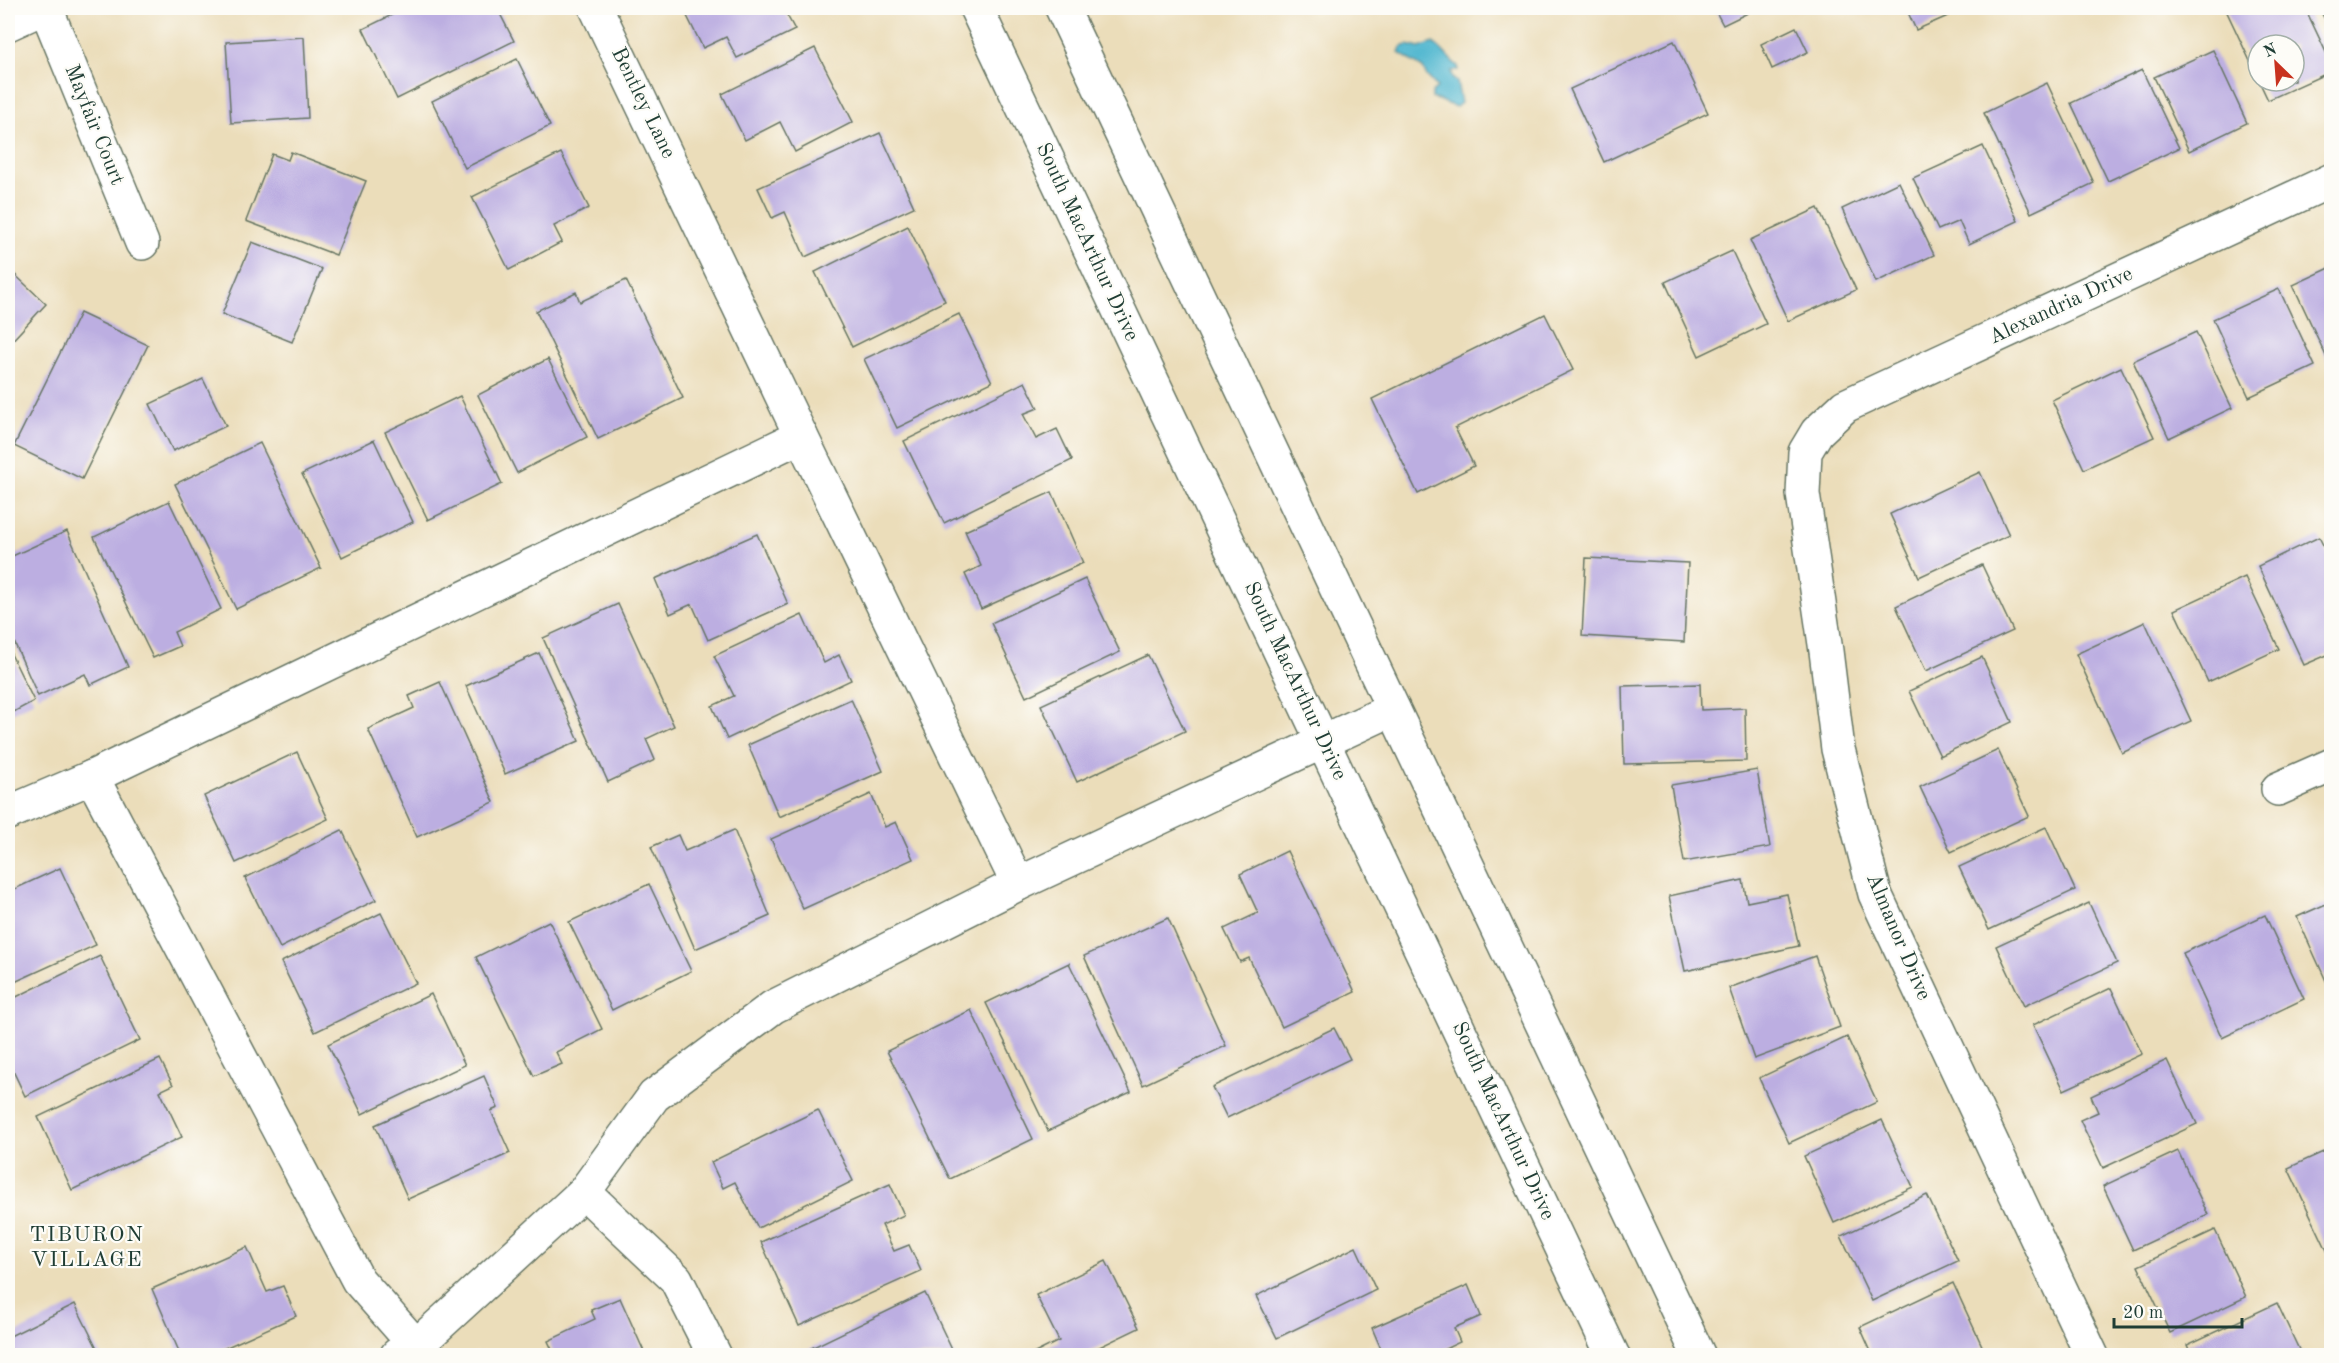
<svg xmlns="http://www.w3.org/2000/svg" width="2339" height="1363" font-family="'Old Standard TT',serif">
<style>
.water{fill:#52b8d0;stroke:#387a82;stroke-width:1.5}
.building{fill:#bcaee1}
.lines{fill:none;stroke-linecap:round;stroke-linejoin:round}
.minor-casing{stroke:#667563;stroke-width:36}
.secondary-casing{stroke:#667563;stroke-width:36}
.minor{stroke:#fff;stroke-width:33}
.secondary{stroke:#fff;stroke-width:33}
.labels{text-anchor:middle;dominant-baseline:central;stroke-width:4.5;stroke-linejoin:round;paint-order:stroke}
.street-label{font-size:21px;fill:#1f3d34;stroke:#fdfcf7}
.neighbourhood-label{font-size:22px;letter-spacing:1.5px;fill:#1f3d34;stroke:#fdfcf7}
</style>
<rect width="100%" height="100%" fill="#fdfcf7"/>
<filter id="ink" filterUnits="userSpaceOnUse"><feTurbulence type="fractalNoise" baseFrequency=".0167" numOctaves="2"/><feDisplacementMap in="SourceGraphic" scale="12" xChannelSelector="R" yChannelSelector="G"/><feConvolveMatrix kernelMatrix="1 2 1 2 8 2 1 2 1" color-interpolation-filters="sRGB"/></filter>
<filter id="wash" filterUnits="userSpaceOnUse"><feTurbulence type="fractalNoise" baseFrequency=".008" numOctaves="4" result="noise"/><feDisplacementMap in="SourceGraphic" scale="24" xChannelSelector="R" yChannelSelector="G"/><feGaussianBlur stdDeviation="1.35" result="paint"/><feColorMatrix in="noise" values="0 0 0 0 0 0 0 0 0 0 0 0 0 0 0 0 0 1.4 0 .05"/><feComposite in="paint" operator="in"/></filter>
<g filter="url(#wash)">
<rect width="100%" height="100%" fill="#ebddba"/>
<!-- water -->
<path class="water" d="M1433,43c10,6 16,17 25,23v4l-7,1 1,7 5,4 4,21 -5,4 -24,-9v-5l5,-6 -11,-12 -3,-7 -24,-15 2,-6 7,-2 11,3z"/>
<g id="blocks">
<!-- building -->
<g class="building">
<polygon points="406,8 497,8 514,41 397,99 363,29"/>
<polygon points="683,8 783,8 795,30 737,58 726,37 703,48"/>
<polygon points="1714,8 1758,8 1723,25"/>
<polygon points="1906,8 1966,8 1916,30"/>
<polygon points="2225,8 2305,8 2332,65 2332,71 2268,100 2259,81 2294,81 2294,45 2258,45 2258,78"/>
<polygon points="2319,8 2332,8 2332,33"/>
<polygon points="1796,27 1808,52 1772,69 1761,44"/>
<polygon points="304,37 308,118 231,123 226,42"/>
<polygon points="1674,41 1708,113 1604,162 1570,89"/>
<polygon points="815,48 853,122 795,152 780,122 745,140 722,94"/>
<polygon points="2213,50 2247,123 2189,151 2154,77"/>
<polygon points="517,59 550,126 465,168 432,101"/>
<polygon points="2142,70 2179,148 2108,181 2071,103"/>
<polygon points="2047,83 2094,183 2031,213 1984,113"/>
<polygon points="880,133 914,207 805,257 785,212 772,218 758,188"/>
<polygon points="1983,146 2018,221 1969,244 1959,221 1938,230 1913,178"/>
<polygon points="291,152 366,181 336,255 246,221 272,154 288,160"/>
<polygon points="561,153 589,208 554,226 562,242 509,270 472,197"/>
<polygon points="1899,182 1934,255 1876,282 1842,209"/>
<polygon points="1818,208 1856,290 1788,321 1750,240"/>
<polygon points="908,226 945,301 852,347 815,272"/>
<polygon points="252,242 322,269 292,342 222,314"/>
<polygon points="1732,251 1766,324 1699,356 1665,282"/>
<polygon points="2332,267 2332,369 2293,285"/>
<polygon points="8,268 46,304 8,345"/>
<polygon points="626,280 683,398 598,439 536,311 576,292 580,302"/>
<polygon points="2279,289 2315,366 2249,397 2213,319"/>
<polygon points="80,313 148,345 82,479 14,446"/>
<polygon points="959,314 992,382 897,428 864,359"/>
<polygon points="1545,314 1573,370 1455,428 1474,466 1418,494 1372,399"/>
<polygon points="2196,332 2232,408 2169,438 2133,361"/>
<polygon points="548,359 587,437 517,473 478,395"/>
<polygon points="2121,367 2154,437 2084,469 2052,400"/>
<polygon points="203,379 226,426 173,451 150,404"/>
<polygon points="1025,382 1038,408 1023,414 1036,439 1057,429 1072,460 944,523 904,441"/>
<polygon points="460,396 502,484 428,520 385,432"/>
<polygon points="374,440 413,522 342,557 302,474"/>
<polygon points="260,443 321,568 236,609 175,484"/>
<polygon points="1980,472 2009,535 1919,577 1890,514"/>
<polygon points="1052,492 1083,563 981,609 965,574 981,566 965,531"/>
<polygon points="169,501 221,609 174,632 180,646 153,658 94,537"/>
<polygon points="67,531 128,667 90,685 85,674 38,696 8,628 8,558"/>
<polygon points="757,534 788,604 708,640 692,604 670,614 655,579"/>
<polygon points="2319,537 2332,563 2332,653 2304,665 2258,566"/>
<polygon points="1586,558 1688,563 1684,642 1582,636"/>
<polygon points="1982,565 2013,631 1926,671 1896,606"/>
<polygon points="2245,577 2279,649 2208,682 2174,610"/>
<polygon points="1085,579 1120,652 1026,697 991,623"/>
<polygon points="618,604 674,726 646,739 655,760 608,782 543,638"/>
<polygon points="802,615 824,663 839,655 851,680 727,739 712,706 734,696 714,656"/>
<polygon points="2145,622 2191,721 2122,753 2076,654"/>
<polygon points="8,648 34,701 8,715"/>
<polygon points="539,653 579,741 505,774 466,686"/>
<polygon points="1148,655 1185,731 1077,782 1041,705"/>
<polygon points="1982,657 2012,722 1940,756 1909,691"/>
<polygon points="440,682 494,802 417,837 368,729 414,708 409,696"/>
<polygon points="1700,684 1701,710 1745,708 1746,761 1624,764 1622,686"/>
<polygon points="851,699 883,771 779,817 748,745"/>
<polygon points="1998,750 2029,816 1951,852 1920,787"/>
<polygon points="297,752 328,819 236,863 204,796"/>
<polygon points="1757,770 1770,847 1684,862 1671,785"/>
<polygon points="871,794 885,827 896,822 913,859 803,909 771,839"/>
<polygon points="2046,827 2075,890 1989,930 1959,867"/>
<polygon points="342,830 376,900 280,948 245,878"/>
<polygon points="734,830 770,916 695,949 651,847 678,835 685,851"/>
<polygon points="1287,851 1355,992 1282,1027 1249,958 1240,962 1224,929 1258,913 1240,874"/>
<polygon points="60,868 96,945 8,985 8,892"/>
<polygon points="1743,880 1747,902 1787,894 1799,946 1685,971 1669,896"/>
<polygon points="649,884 691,971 612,1010 569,922"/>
<polygon points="2089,903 2117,963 2024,1006 1996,946"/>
<polygon points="2326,904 2329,910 2332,909 2332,994 2297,917"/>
<polygon points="381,913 416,983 315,1032 281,962"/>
<polygon points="2265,915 2304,999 2222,1038 2183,953"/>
<polygon points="1168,918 1226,1046 1143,1085 1084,956"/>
<polygon points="549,921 602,1029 556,1052 562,1064 534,1076 476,957"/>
<polygon points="100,956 140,1040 25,1096 8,1060 8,1001"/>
<polygon points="1815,956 1840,1027 1754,1059 1729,988"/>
<polygon points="1069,963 1131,1092 1048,1131 986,1003"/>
<polygon points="2111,988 2142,1054 2064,1090 2033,1025"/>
<polygon points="431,994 465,1065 362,1114 328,1044"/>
<polygon points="971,1010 1033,1139 950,1179 887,1051"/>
<polygon points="1334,1028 1350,1059 1227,1118 1212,1087"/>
<polygon points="1847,1037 1877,1102 1789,1143 1759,1078"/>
<polygon points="160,1059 173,1085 160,1091 182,1137 72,1190 38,1117"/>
<polygon points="2167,1060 2197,1124 2103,1168 2080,1120 2098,1112 2091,1096"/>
<polygon points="484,1076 498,1108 491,1111 510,1153 408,1199 375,1125"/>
<polygon points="818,1110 853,1181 758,1228 735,1182 723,1188 711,1162"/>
<polygon points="1882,1120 1913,1187 1834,1223 1804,1156"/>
<polygon points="2332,1148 2332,1261 2288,1168"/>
<polygon points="2178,1151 2208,1215 2133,1250 2103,1186"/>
<polygon points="890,1184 904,1215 882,1225 894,1251 909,1245 921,1271 799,1326 761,1242"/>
<polygon points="1927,1195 1958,1261 1872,1301 1841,1236"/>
<polygon points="2215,1230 2246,1297 2170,1333 2138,1266"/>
<polygon points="247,1247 267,1292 283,1286 296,1316 207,1356 181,1356 152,1289"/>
<polygon points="1356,1247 1376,1290 1277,1338 1256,1296"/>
<polygon points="1106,1261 1139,1328 1081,1356 1029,1356 1059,1341 1036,1295"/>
<polygon points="1953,1283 1983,1348 1966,1356 1873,1356 1860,1327"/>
<polygon points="1468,1285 1481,1316 1454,1328 1460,1342 1430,1356 1384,1356 1372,1328"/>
<polygon points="925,1293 955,1356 810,1356 807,1350"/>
<polygon points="620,1298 646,1356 555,1356 548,1341 595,1319 591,1310"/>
<polygon points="2277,1303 2302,1356 2192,1356 2187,1345"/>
<polygon points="75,1304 101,1356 8,1356 8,1337"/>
</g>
</g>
</g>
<g filter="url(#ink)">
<use href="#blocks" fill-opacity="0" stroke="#667563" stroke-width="1.5"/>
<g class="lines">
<defs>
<g id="minor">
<polyline points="46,8 142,243"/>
<polyline points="596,8 801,436 1018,884 773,1007 654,1096 584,1192 676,1279 715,1356"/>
<polyline points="8,24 43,8"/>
<polyline points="2278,789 2332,765"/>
<polyline points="8,813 92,777"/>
<polyline points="1018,884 1393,709"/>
<polyline points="416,1346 358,1280 92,777 801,436"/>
<polyline points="397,1355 416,1346 584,1192"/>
<polyline points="2092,1356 1875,894 1838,749 1826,651 1803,494 1805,452 1817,432 1845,406 2332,180"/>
</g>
<g id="secondary">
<polyline points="976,8 1613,1356"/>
<polyline points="1062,8 1699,1356"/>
</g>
</defs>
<!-- minor casing -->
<use href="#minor" class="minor-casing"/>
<!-- secondary casing -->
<use href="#secondary" class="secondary-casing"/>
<!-- minor -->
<use href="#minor" class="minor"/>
<!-- secondary -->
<use href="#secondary" class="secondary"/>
</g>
</g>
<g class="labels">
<!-- street labels -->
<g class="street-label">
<text transform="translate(643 103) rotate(64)">Bentley Lane</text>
<text transform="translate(94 125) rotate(68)">Mayfair Court</text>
<text transform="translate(1087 242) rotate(65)">South MacArthur Drive</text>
<text transform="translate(2061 306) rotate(-25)">Alexandria Drive</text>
<text transform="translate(1295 681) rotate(65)">South MacArthur Drive</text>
<text transform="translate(1898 937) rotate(67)">Almanor Drive</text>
<text transform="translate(1503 1121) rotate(65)">South MacArthur Drive</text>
</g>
<!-- neighbourhood labels -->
<g class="neighbourhood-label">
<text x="87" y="1235">TIBURON<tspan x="87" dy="25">VILLAGE</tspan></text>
</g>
</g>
<!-- margin -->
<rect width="2339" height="1363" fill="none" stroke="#fdfcf7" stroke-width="30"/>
<!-- north arrow -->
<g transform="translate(2276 63) rotate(335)"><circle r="28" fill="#fdfcf7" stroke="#a4b0a9" stroke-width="1.5"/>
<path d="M0-4.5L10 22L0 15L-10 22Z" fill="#c8321e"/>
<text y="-9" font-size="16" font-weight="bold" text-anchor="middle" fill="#1f3d34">N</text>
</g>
<!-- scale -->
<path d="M2114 1318v9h128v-9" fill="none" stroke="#1f3d34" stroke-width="3"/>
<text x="2123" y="1318" font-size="18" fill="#1f3d34" stroke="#fdfcf7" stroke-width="4.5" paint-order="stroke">20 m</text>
</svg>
